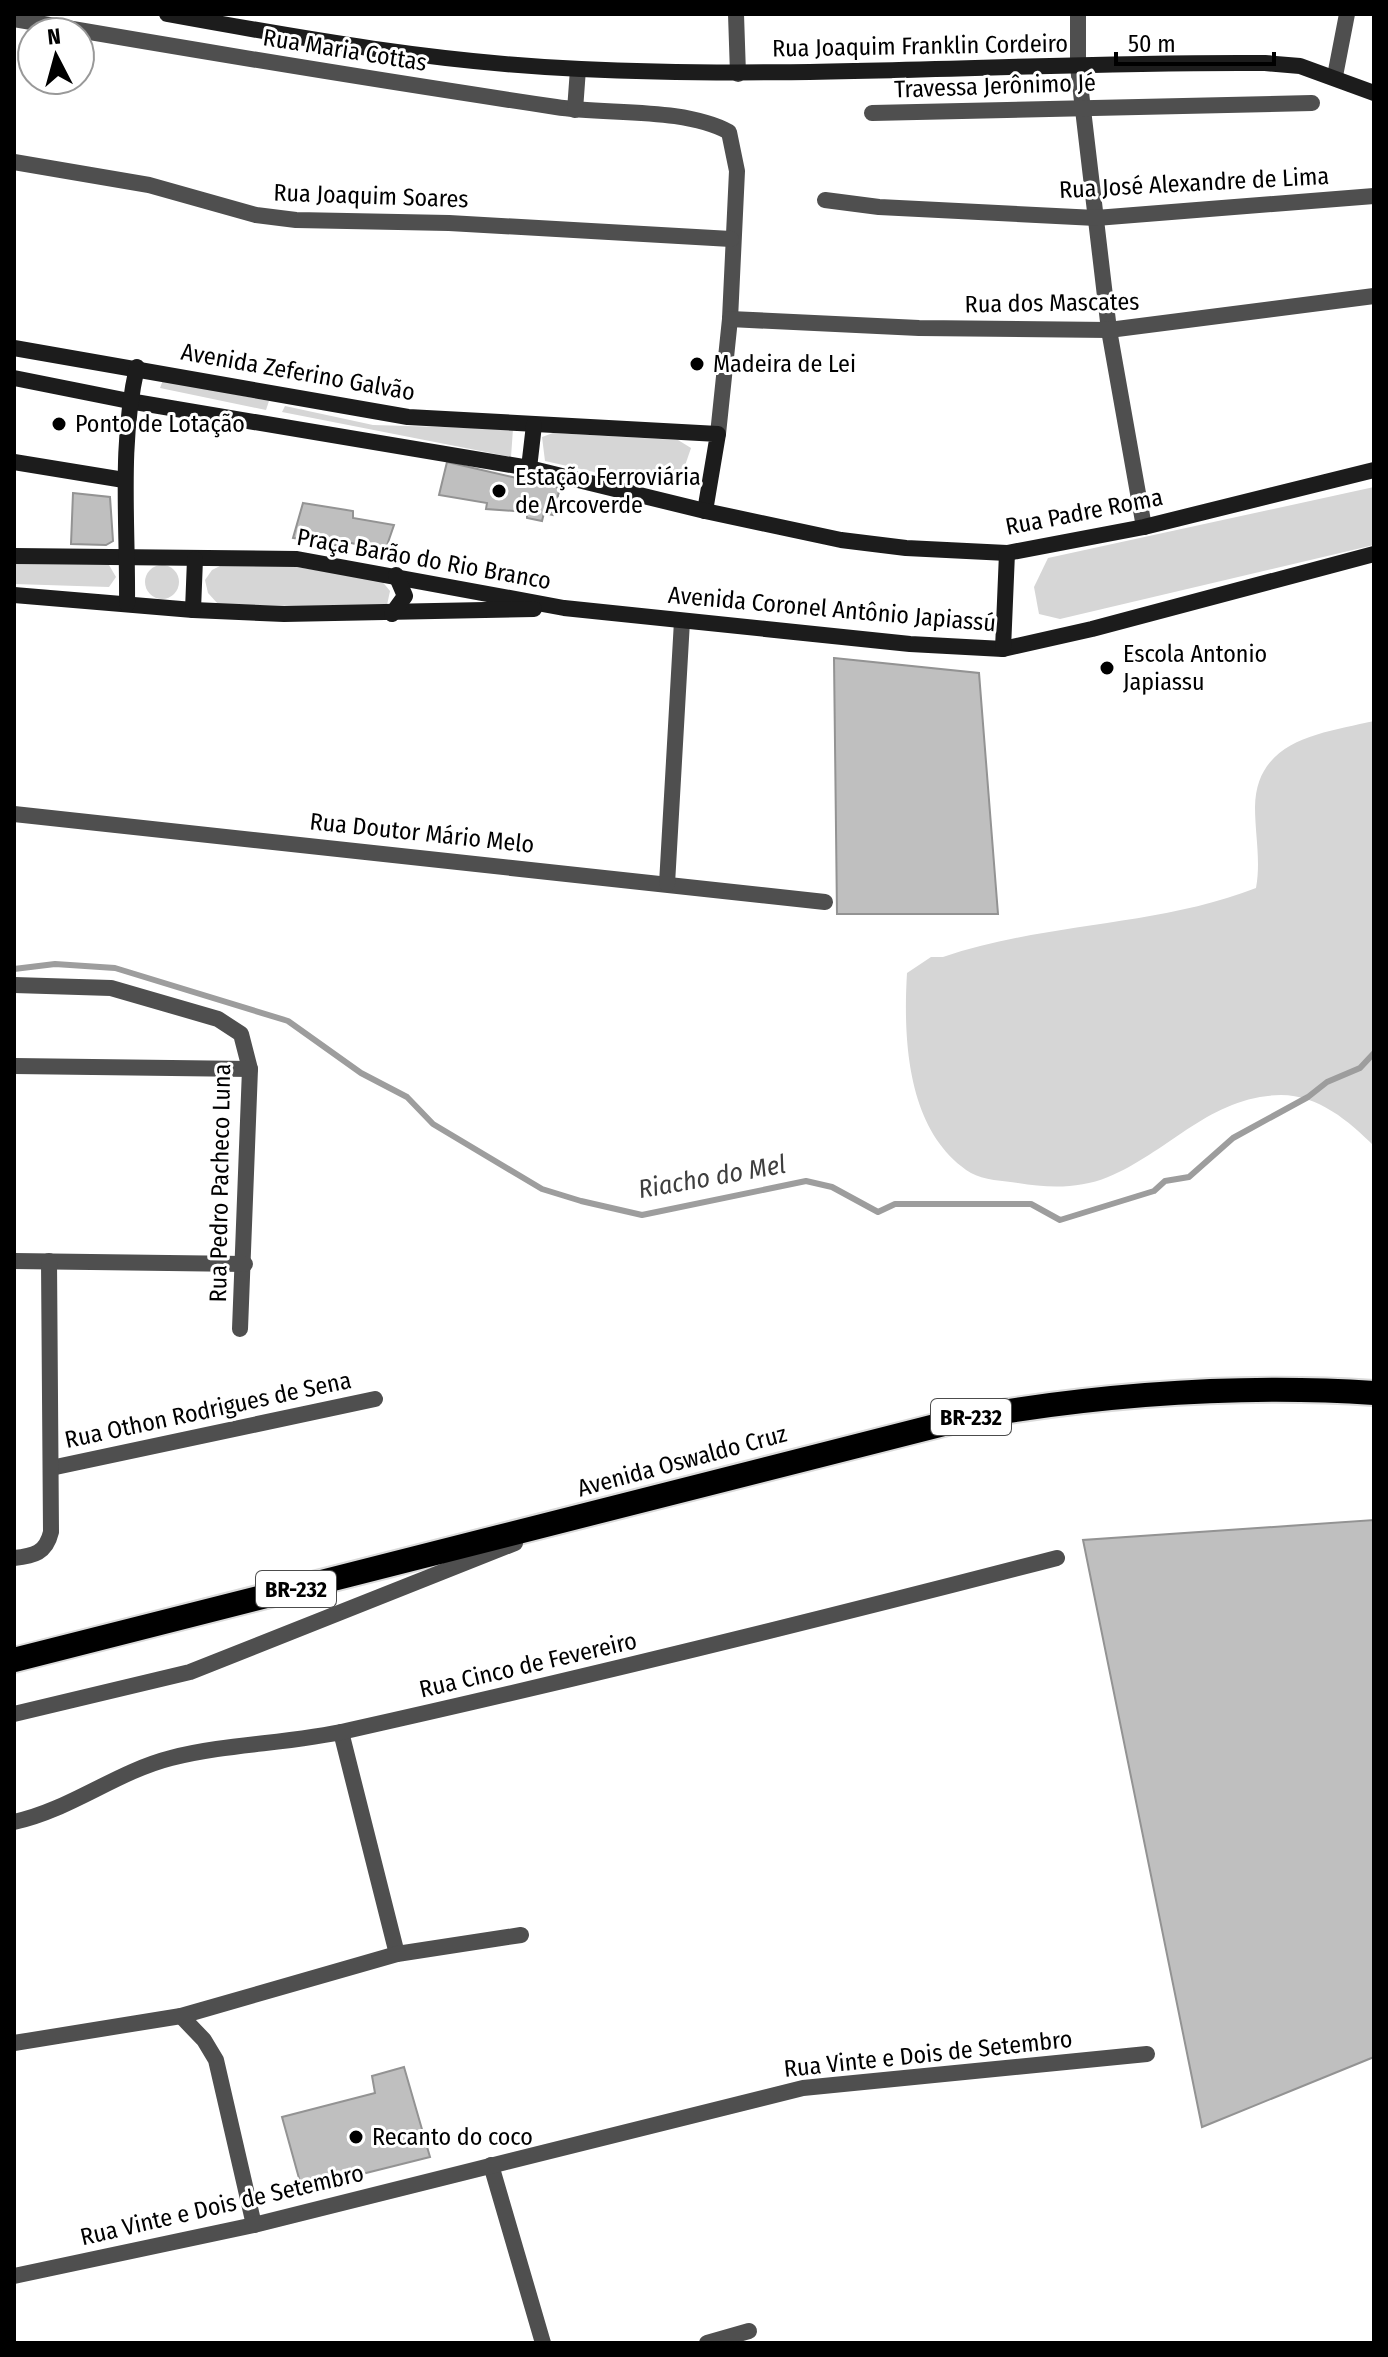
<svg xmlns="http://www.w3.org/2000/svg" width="1388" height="2357" font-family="'Fira Sans Condensed',sans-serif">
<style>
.green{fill:#d6d6d6}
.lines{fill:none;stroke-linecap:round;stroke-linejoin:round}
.stream{stroke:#9d9d9d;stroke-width:6}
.building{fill:#bfbfbf;stroke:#939393;stroke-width:2}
.highway-casing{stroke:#dbdbdb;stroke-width:28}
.street{stroke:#4f4f4f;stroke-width:16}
.secondary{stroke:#1c1c1c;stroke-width:16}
.highway{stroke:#000;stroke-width:24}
.poi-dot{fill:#000;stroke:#fff;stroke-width:3}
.labels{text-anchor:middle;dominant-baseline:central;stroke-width:6;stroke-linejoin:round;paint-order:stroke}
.shield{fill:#fff;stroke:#4c4c4c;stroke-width:2}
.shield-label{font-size:22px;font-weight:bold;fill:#000}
.street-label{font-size:24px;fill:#000;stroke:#fff}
.poi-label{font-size:24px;fill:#000;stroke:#fff;text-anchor:start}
.water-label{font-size:26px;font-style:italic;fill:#3e3e3e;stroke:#fff}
</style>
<rect width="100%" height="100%" fill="#fff"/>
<!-- green -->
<g class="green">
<polygon points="163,380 269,401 266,410 160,388"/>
<polygon points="285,406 373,425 513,429 511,457 282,412"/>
<polygon points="553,433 678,440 691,448 678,486 661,487 545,461 542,437"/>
<polygon points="1374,487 1374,545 1060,619 1039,614 1034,587 1048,558"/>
<polygon points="14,564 109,565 116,577 109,587 14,584"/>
<polygon points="224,564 290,566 381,580 390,591 387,605 375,608 218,604 208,593 205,580 212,570"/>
<circle cx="162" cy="582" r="17"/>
<path d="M1374,721v425c-25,-25 -56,-51 -93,-51 -71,1 -112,57 -173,82 -29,12 -60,11 -90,6 -14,-2 -35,-3 -47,-10 -64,-40 -68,-133 -64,-200l24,-16h12c102,-35 213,-30 313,-69 5,-28 -1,-53 -1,-81 1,-68 67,-74 119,-86z"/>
</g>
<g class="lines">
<!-- stream -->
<polyline class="stream" points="14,969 55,964 115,968 288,1021 361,1073 407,1097 433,1124 542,1189 581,1201 642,1215 806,1181 832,1187 878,1212 895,1204 1031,1204 1060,1220 1154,1191 1165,1181 1189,1177 1233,1138 1308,1097 1327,1082 1360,1068 1374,1053"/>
</g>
<!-- building -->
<g class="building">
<polygon points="447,462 560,488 553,515 544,513 542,521 527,518 527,512 486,509 487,503 439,495"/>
<polygon points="73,493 110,497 113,541 106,545 71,544"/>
<polygon points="303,503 353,511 353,518 394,525 385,551 347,542 347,547 293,538"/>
<polygon points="834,658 979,673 998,914 837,914"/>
<polygon points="1374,1520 1374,2057 1202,2127 1083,1540"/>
<polygon points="404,2067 430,2157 302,2189 282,2117 375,2093 372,2076"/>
</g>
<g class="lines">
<defs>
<path id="highway" d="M14,1660l957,-243c135,-23 267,-33 403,-24"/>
</defs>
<!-- highway casing -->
<use href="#highway" class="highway-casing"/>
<!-- street -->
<g class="street">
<polyline points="736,14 738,74"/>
<polyline points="1078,14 1078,67 1109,330 1144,527"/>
<path d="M14,19c180,31 361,61 542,88 52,8 127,0 173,25l8,39 -7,148 -12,115"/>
<polyline points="1335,76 1347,14"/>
<polyline points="575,110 578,69"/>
<polyline points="872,113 1312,103"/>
<polyline points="14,162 149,185 256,215 296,220 449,223 731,239"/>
<polyline points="825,200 879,207 1096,218 1374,196"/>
<polyline points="730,319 919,328 1109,330 1374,296"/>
<polyline points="14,814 825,902"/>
<polyline points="667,884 682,621"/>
<polyline points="14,985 111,988 218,1019 241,1034 250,1069 240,1329"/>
<polyline points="14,1066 250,1069"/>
<polyline points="14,1261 245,1264"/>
<polyline points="51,1468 375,1399"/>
<path d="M14,1558c20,-2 32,-5 37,-26l-2,-271"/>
<polyline points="14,1714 190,1672 515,1543"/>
<polyline points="341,1732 397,1954"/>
<path d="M14,1822c56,-12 102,-50 157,-64 58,-15 120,-14 179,-28 237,-53 472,-111 707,-172"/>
<polyline points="181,2016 204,2040 216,2060 254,2225"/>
<polyline points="14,2043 181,2016 397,1954 521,1935"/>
<polyline points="491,2165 543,2343"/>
<polyline points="14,2276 254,2225 803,2088 1147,2054"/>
<polyline points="707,2343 749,2331"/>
</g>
<!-- secondary -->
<g class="secondary">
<path d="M167,14c137,25 274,49 414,55 228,11 456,-8 684,-6l35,3 74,27"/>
<polyline points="14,348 408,417 718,434 705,511"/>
<polyline points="14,378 129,401 529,468 705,511 841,540 906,548 1007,553 1144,527 1374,470"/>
<polyline points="14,462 124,480"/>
<polyline points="529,468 534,425"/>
<polyline points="14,556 297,559 564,608 910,644 1003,649 1092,629 1374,554"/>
<polyline points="14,595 193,610 284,614 534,609"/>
<path d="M127,604c1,-80 -8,-158 10,-237"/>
<polyline points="193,610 195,559"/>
<polyline points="392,614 405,596 396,575"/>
<polyline points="1003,649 1007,553"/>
</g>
<!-- highway -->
<use href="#highway" class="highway"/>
</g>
<!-- markers -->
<g class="poi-dot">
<circle cx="697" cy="364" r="8"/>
<circle cx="59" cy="424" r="8"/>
<circle cx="499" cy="491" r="8"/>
<circle cx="1107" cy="668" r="8"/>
<circle cx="356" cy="2137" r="8"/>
</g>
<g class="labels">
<!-- shield labels -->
<g class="shield">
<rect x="931" y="1399" width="80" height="36" rx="6"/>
<rect x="256" y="1571" width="80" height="36" rx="6"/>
</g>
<g class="shield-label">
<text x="971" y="1417">BR-232</text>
<text x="296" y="1589">BR-232</text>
</g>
<!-- street labels -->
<g class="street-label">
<text transform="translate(920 46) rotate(-1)">Rua Joaquim Franklin Cordeiro</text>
<text transform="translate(345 50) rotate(9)">Rua Maria Cottas</text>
<text transform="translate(995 86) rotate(-2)">Travessa Jerônimo Jé</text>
<text transform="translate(1194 183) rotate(-3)">Rua José Alexandre de Lima</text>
<text transform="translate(371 196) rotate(2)">Rua Joaquim Soares</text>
<text transform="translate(1052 303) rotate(-1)">Rua dos Mascates</text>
<text transform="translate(298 372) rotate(10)">Avenida Zeferino Galvão</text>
<text transform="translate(1084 512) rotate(-11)">Rua Padre Roma</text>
<text transform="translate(424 559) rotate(10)">Praça Barão do Rio Branco</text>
<text transform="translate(832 609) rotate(5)">Avenida Coronel Antônio Japiassú</text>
<text transform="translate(422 833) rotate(6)">Rua Doutor Mário Melo</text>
<text transform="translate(220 1183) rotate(-89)">Rua Pedro Pacheco Luna</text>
<text transform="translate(208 1410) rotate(-12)">Rua Othon Rodrigues de Sena</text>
<text transform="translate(682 1461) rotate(-15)">Avenida Oswaldo Cruz</text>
<text transform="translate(528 1665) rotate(-13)">Rua Cinco de Fevereiro</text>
<text transform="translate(928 2054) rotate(-6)">Rua Vinte e Dois de Setembro</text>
<text transform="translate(222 2205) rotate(-13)">Rua Vinte e Dois de Setembro</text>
</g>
<!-- poi labels -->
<g class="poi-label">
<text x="713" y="364">Madeira de Lei</text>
<text x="75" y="424">Ponto de Lotação</text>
<text x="515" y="477">Estação Ferroviária<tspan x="515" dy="28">de Arcoverde</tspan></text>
<text x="1123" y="654">Escola Antonio<tspan x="1123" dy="28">Japiassu</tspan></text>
<text x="372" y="2137">Recanto do coco</text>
</g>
<!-- water labels -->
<g class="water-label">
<text transform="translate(712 1177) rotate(-10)">Riacho do Mel</text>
</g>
</g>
<!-- border -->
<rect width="1388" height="2357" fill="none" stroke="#000000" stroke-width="32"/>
<!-- north arrow -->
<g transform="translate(56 56) rotate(354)"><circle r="38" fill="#ffffff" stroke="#999999" stroke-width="2"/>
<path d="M0-6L14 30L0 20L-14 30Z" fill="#000000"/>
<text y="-12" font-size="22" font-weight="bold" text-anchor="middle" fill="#000000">N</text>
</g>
<!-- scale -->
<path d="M1116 52v12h158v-12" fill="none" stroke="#000000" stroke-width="4"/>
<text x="1128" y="52" font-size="24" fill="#000000" stroke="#ffffff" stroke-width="6" paint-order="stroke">50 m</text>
</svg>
